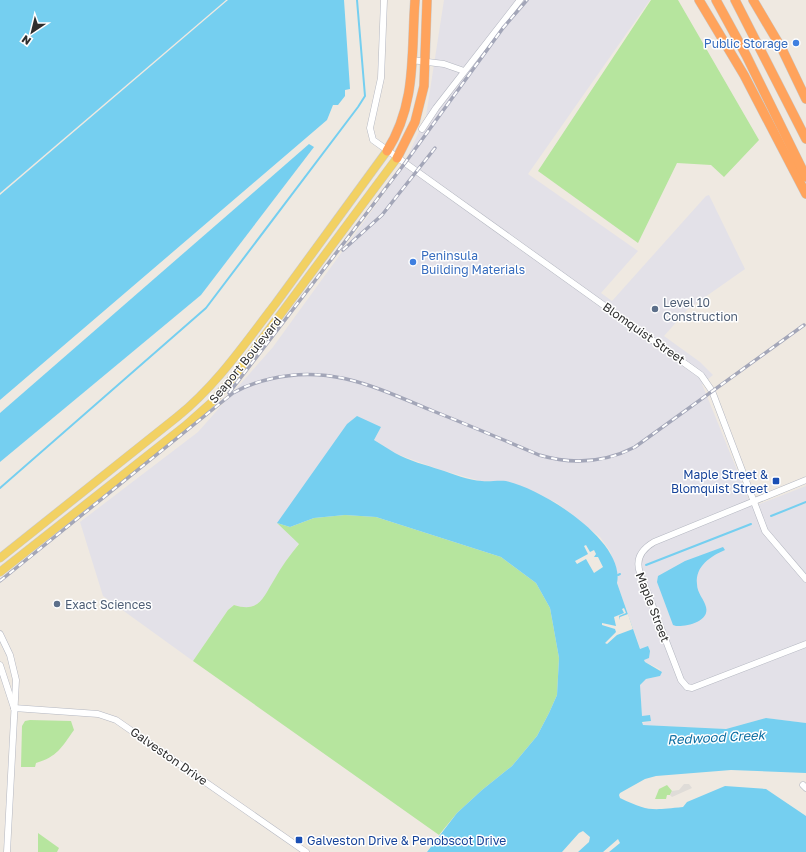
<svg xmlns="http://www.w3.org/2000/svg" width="806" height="852" font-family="'Golos Text',sans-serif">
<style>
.industrial{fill:#e3e1e8}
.green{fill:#b6e59e}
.plaza{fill:#dfdcd8}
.water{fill:#75cff0}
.pier{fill:#efe9e1}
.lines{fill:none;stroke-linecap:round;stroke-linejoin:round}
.stream{stroke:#75cff0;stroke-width:2}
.minor-casing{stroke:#b4b7c1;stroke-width:7}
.major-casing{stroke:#c9c9c9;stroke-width:9}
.highway-casing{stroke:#c9c9c9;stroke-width:10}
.minor{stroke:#fff;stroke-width:6}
.major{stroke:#f2d163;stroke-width:8}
.highway{stroke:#ffa35c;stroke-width:9}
.rail-casing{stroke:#a3a6b8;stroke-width:3.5}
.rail{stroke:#fff;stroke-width:2;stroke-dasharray:6;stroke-linecap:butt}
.shop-dot{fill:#3f7fe0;stroke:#fff;stroke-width:1.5}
.service-dot{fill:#5c6f8a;stroke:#fff;stroke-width:1.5}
.transit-dot{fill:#1a4fb4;stroke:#fff;stroke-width:1.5}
.labels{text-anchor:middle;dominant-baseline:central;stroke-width:3;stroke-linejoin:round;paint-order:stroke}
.shop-label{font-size:12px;fill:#366cbe;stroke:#fff;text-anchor:end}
.service-label{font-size:12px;fill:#4e5e75;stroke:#fff;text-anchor:start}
.street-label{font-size:12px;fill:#2e2e2e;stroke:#fff}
.transit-label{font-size:12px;fill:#164399;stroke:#fff;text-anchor:end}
.water-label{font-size:13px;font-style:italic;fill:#0d6fa3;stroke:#fff}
</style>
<rect width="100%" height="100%" fill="#efe9e1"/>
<!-- industrial -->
<polygon class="industrial" points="444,0 650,0 528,174 638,251 601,293 612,301 706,196 709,195 745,269 688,309 664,336 700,362 713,375 702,384 752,507 806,486 806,723 766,718 726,729 643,725 642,723 651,721 642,716 640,685 646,679 660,676 660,669 645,662 617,583 618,577 610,551 600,537 557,503 529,490 506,481 481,481 441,470 394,453 374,440 381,427 277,523 299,543 274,580 267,595 256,605 245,608 234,605 228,610 193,661 103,596 80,522 198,432 273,347 402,169 426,116"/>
<!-- green -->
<g class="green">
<polygon points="651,0 678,0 759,140 724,177 711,165 677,163 638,243 538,171"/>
<path d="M345,515l31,2 125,40 35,26 14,25 9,50 -2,37 -8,18 -12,23 -25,30 -30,24 -25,23 -18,22 -246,-174 35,-51 6,-5c25,8 29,-7 40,-25 7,-13 16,-25 25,-36l-22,-21 13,4 24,-9z"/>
<path d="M30,720l41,1 3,9c-12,17 -17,27 -38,33l-1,4h-14l1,-41 3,-5z"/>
<polygon points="667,785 672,791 670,795 667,795 666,799 655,799 659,789"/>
<polygon points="38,833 59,848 57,852 38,852"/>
</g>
<!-- plaza -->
<polygon class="plaza" points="684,784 689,784 692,788 672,797 670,795 672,791 679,790"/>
<!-- water -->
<g class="water">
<polygon points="0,0 226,0 0,193"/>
<polygon points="228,0 344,0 350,89 345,90 345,96 338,105 333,105 327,120 0,400 0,195"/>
<polygon points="309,144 314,147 201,295 0,462 0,413"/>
<path d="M357,416l24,11 -7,13c7,4 14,9 21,13 14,8 31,12 46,17 12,4 27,10 41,11 7,1 16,-1 24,0 35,7 120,60 111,102l23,66 8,-3 2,5 -1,7 -5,2 1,2 17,10 -2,4 -14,3 -6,6 2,31 8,-1 1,6 -9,1 1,3 83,4 40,-11 40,5v50l-75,-3 -75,6 -11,3 -25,14 -1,2 1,3c29,14 32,12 63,9l4,-5 38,-16 41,3 40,27v36h-197l11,-9 -2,-4 -15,13h-25l11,-10 1,-5 -7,-6 -4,2 -17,19h-135l30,-39 25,-23 30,-24 25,-30 12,-23 8,-18 2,-37 -9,-50 -14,-25 -35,-26 -125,-40 -31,-2 -31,3 -24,9 -13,-4 70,-99z"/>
<path d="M723,547l2,3c-14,6 -30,16 -28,34 0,9 7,15 9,23 4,15 -21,20 -30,19l-3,-1 -16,-43 1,-6 27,-15z"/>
</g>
<!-- pier -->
<g class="pier">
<polygon points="586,545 590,552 594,550 596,554 594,557 598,557 603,567 594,573 586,559 577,564 575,561 588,554 584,546"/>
<polygon points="624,608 626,613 619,616 620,620 620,617 628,614 633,629 617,635 607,644 605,643 616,632 615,629 602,625 602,623 616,626 614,617 624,613 622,609"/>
</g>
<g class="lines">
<!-- stream -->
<g class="stream">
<polyline points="0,488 206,308 358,107 365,96 357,0"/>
<polyline points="771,516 806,502"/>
<polyline points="646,565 751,524"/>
<polyline points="618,575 620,574"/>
</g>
<defs>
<g id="minor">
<polyline points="384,0 381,78 370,128 373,140 701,375 712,391 765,531 806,579"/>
<polyline points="411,60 444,64 464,71"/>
<polyline points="422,129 436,108 520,0"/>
<path d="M806,480l-152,62c-12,7 -19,17 -14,31l41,107 6,7 5,1 114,-44"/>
<polyline points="0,634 10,655 16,680 7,852"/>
<polyline points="0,665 14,708"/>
<polyline points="14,708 98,714 116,720 306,852"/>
<polyline points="803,785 806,788"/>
</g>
<g id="major">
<path d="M0,558l177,-141c40,-32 68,-74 99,-114 37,-51 74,-101 111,-152"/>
<polyline points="0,572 185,426 212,402 236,374 397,158"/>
</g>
<g id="highway">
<polyline points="699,0 744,75 806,194"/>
<polyline points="716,0 746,55 806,177"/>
<polyline points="735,0 806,139"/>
<polyline points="753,0 782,49 806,99"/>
<path d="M387,151c30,-48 24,-97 28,-151"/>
<polyline points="397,158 415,122 424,86 427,0"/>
</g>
</defs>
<!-- minor casing -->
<use href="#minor" class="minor-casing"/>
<!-- major casing -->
<use href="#major" class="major-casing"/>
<!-- highway casing -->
<use href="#highway" class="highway-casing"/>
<!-- minor -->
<use href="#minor" class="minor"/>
<!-- major -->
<use href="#major" class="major"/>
<!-- highway -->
<use href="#highway" class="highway"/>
<defs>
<g id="rail">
<polyline points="343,250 382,215 435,148"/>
<polyline points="229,393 405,163 503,28 527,0"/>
<path d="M0,581l233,-188c12,-7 24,-11 37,-14 61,-15 107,9 163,32 35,14 71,29 106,44 34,10 65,8 96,-8l169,-122"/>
</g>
</defs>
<!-- rail casing -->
<use href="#rail" class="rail-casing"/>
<!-- rail -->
<use href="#rail" class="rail"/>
</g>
<!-- markers -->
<g class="shop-dot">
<circle cx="796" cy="43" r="4"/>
<circle cx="413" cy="262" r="4"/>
</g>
<g class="service-dot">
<circle cx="655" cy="309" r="4"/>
<circle cx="57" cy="604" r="4"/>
</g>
<g class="transit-dot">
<rect x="772" y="477" width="8" height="8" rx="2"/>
<rect x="295" y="836" width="8" height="8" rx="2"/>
</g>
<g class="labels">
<!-- shop labels -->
<g class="shop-label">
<text x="788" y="43">Public Storage</text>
<text x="421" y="255" text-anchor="start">Peninsula<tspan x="421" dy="14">Building Materials</tspan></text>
</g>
<!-- service labels -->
<g class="service-label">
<text x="663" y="302">Level 10<tspan x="663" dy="14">Construction</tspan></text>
<text x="65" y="604">Exact Sciences</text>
</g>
<!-- street labels -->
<g class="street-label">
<text transform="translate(644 333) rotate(35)">Blomquist Street</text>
<text transform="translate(245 360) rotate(-51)">Seaport Boulevard</text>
<text transform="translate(653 607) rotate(69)">Maple Street</text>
<text transform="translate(169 756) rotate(35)">Galveston Drive</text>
</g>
<!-- transit labels -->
<g class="transit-label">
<text x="768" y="474">Maple Street &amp;<tspan x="768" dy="14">Blomquist Street</tspan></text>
<text x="307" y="840" text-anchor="start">Galveston Drive &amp; Penobscot Drive</text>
</g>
<!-- water labels -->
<g class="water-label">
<text transform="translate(716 737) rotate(-3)">Redwood Creek</text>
</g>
</g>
<!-- north arrow -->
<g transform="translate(32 32) rotate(215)" stroke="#ffffff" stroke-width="3" paint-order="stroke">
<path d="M0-3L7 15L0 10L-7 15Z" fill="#2e2e2e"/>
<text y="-6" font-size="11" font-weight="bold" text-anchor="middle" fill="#2e2e2e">N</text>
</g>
</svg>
